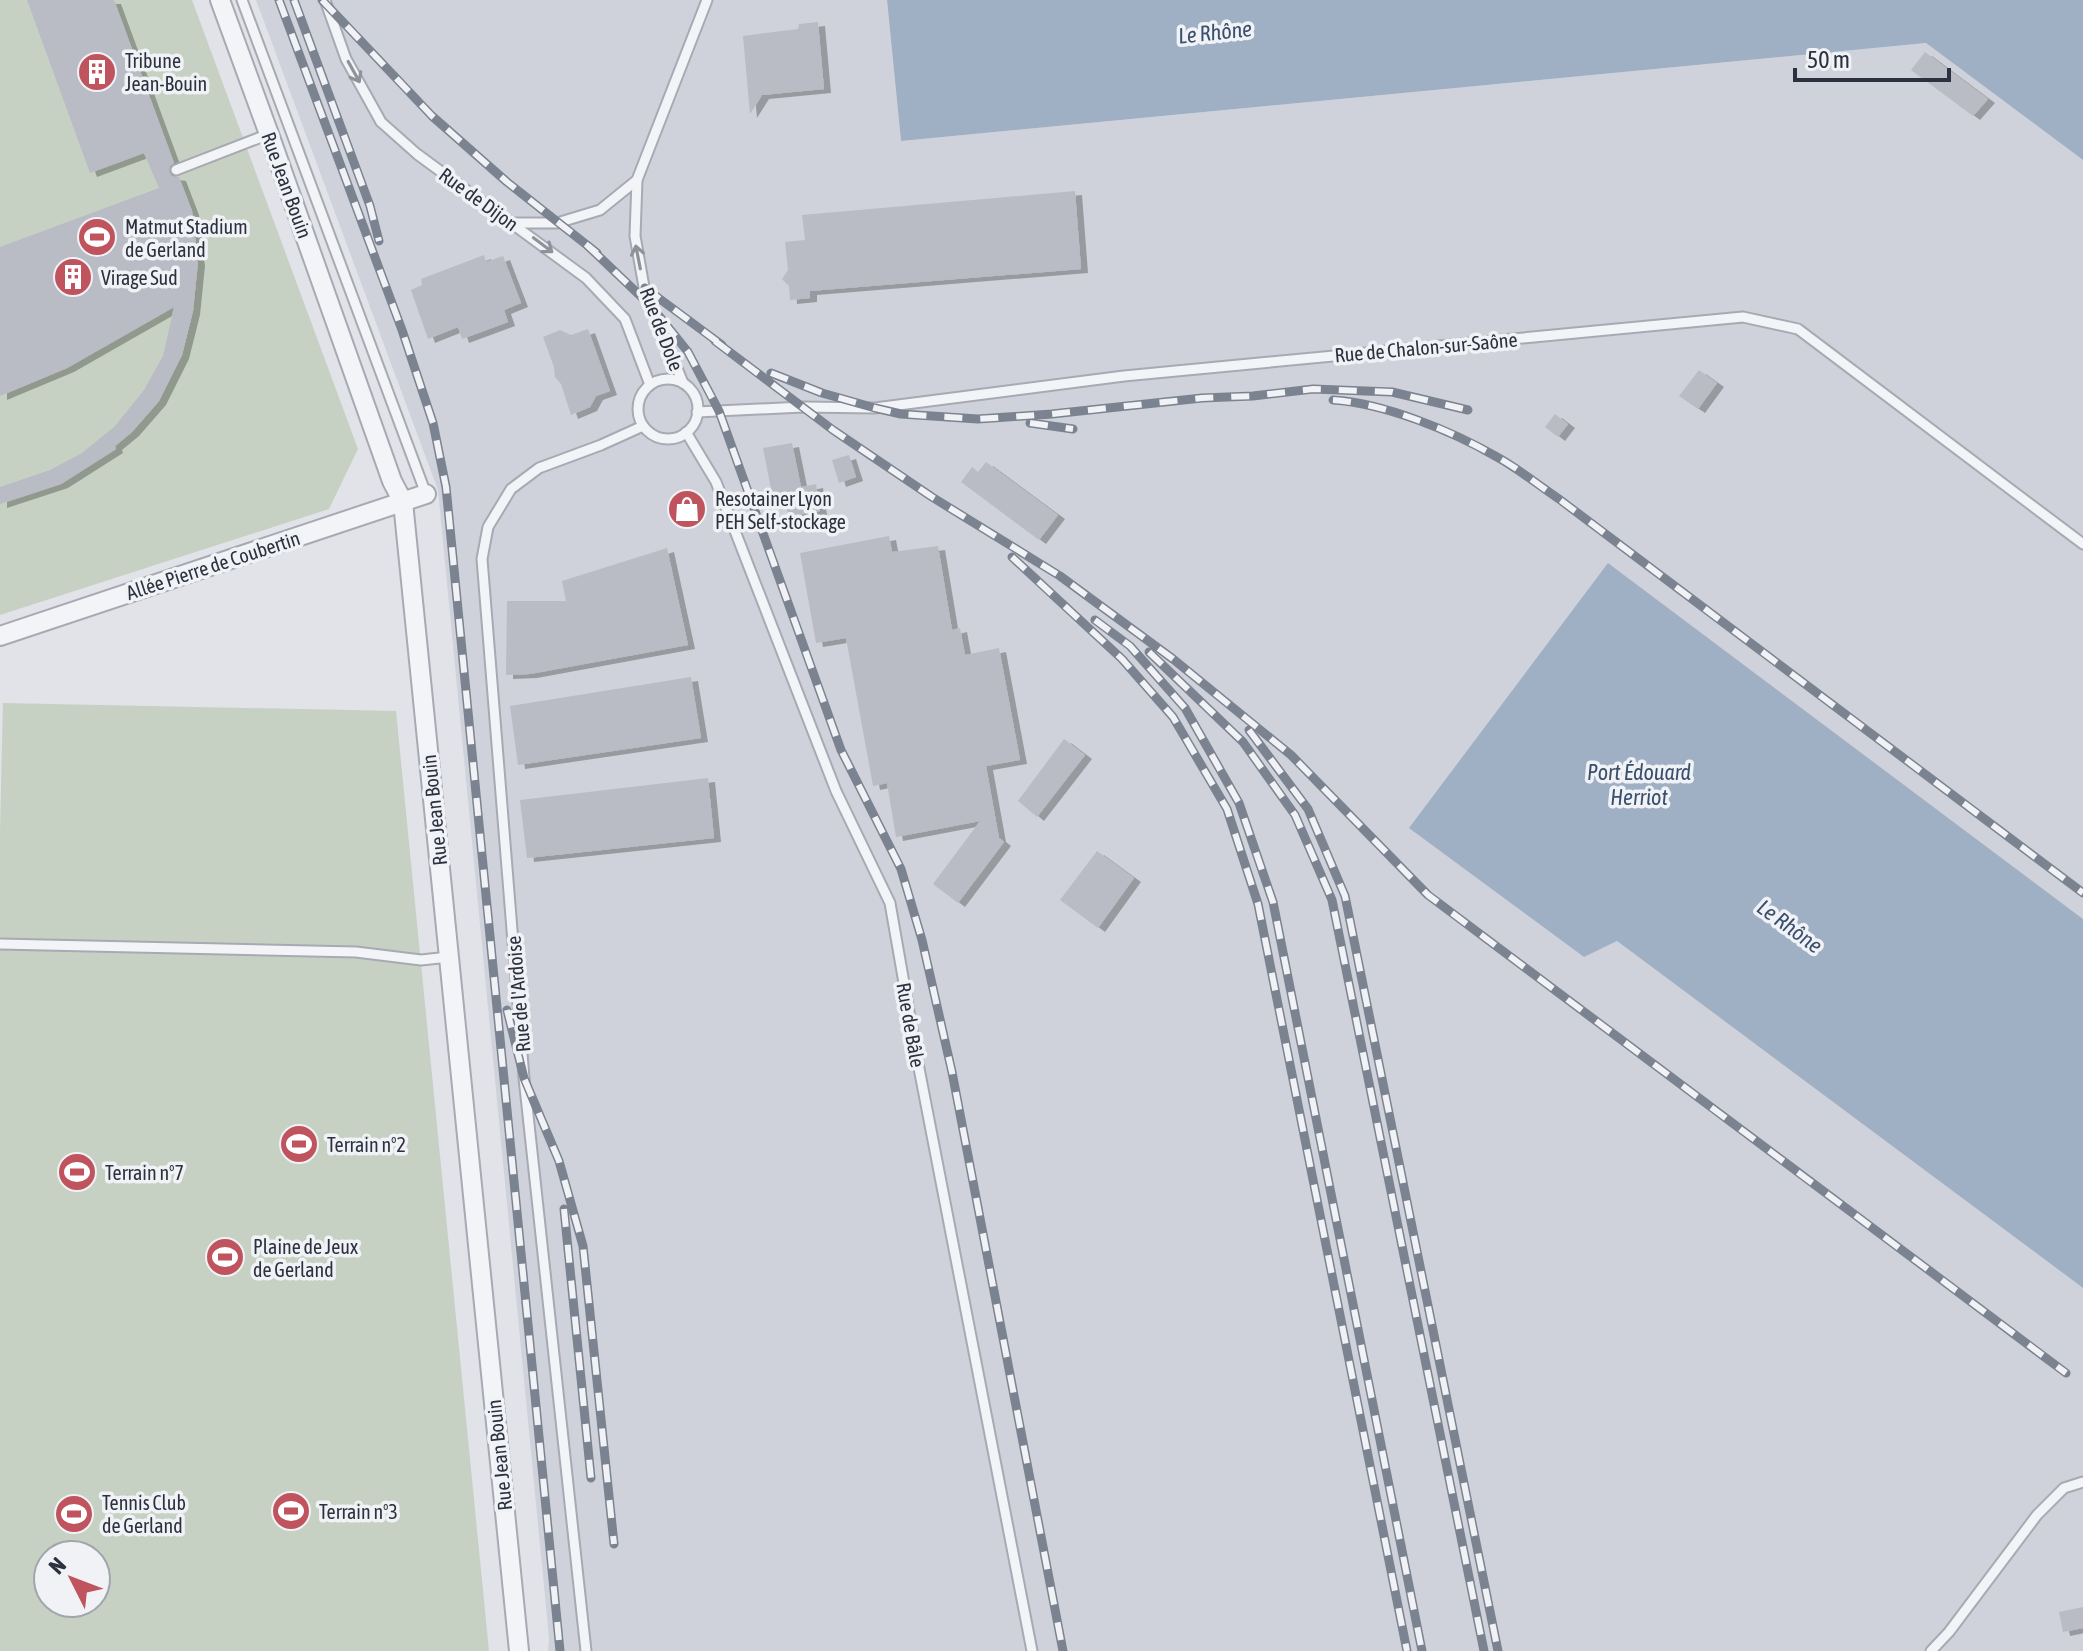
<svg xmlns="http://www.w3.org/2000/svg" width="2083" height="1651" font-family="'Asap Condensed',sans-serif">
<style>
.built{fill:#cfd2da}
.green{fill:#c6d1c3;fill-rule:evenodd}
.water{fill:#a0b0c4}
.building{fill:#b9bcc4;filter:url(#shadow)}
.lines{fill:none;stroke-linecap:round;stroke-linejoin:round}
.service-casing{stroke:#a7aab2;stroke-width:13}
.minor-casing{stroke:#a7aab2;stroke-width:22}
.service{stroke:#f3f4f7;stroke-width:9}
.minor{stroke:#f3f4f7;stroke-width:18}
.rail-casing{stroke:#7c8390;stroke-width:9}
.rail{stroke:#f0f2f6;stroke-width:6;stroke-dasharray:18;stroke-linecap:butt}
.oneway{stroke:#8f929a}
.labels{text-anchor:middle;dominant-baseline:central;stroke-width:7;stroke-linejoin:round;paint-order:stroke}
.poi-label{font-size:20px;fill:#2b313e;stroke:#f0f2f6;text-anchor:start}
.street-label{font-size:20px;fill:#2b313e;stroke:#f0f2f6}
.water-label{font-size:22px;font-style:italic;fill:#3a4e6d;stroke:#f0f2f6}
</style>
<defs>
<filter id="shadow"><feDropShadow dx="7" dy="4" stdDeviation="0" flood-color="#0004"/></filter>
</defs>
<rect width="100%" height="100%" fill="#e1e3e8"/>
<!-- built -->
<polygon class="built" points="256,0 887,0 901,141 1926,43 2083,160 2083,919 1608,563 1583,957 1617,941 2083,1288 2083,1651 548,1651 549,1638 438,490"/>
<!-- green -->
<g class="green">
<polygon points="0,0 192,0 358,449 329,509 0,615"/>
<path d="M3,703l393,8 93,940h-489v-820zM48,1555h48v48h-48z"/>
</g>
<!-- water -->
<g class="water">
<polygon points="887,0 2083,0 2083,160 1926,43 901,141"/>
<polygon points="1608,563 2083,919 2083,1288 1617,941 1584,957 1409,828"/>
</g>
<!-- building -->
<g class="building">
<polygon points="27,0 114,0 174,163 170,166 169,172 172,176 179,177 192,211 198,262 193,311 182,355 159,401 132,432 115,446 116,449 61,484 0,504 0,487 50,470 82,453 115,426 144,390 163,356 174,307 67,368 0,396 0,247 159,188 144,153 90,173"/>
<polygon points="818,22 824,89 762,95 750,114 743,36 798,29 799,24"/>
<polygon points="1925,52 1988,99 1973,116 1911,70"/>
<polygon points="1075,191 1081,269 810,291 810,298 790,300 789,286 782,279 788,270 785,242 805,240 802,215"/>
<polygon points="484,255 486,262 503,256 521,303 504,310 508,322 462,339 458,327 428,339 411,290 422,285 421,279"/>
<polygon points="588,329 610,391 596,396 590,407 571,415 561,384 555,377 554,367 543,337 560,330 571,335"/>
<polygon points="1699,370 1717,383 1698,409 1679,396"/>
<polygon points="1555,414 1568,424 1558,437 1545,427"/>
<polygon points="792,443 801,487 816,484 820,511 788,517 786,502 774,504 763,448"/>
<polygon points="849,455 856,477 839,483 832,460"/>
<polygon points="986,462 1058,515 1039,540 961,482 972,467 978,472"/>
<polygon points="889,536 892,552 938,546 952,630 960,628 965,655 999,648 1020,760 986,766 999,838 1004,842 958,903 933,884 980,821 896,837 887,783 873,786 846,638 816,643 800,553"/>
<polygon points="667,548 688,645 530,674 506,675 507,601 566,601 562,581"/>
<polygon points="691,677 701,738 518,765 510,706"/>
<polygon points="1064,739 1085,755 1037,817 1018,801"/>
<polygon points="708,778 714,838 527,858 520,800"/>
<polygon points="1097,851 1134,878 1098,928 1060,900"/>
<polygon points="2083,1607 2083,1628 2063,1632 2059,1612"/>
</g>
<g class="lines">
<defs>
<g id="service">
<polyline points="242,0 426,494"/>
<polyline points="325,0 346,59 381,122 417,154 586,278 625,319 650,385"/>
<polyline points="176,170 269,134"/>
<polyline points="512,223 557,223 600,210 637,180"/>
<circle cx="668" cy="409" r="30"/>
<polyline points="683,383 644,287 635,236 637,180 707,0"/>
<polyline points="697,412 803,407 875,408 1124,376 1743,317 1798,329 2083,544"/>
<polyline points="686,432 716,482 836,791 890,903 918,1063 1032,1651"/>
<polyline points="0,944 356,952 421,960 449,957"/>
<polyline points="586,1651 524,1078 482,559 488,527 511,489 539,468 601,445 643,426"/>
<polyline points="1931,1651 1949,1632 2037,1515 2064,1488 2083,1482"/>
</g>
<g id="minor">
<polyline points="220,0 269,134 392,481 403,502 519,1651"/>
<polyline points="0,636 426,494"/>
</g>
</defs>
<!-- service casing -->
<use href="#service" class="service-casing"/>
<!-- minor casing -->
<use href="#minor" class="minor-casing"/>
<!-- service -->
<use href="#service" class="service"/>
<!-- minor -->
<use href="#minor" class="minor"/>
<defs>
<g id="rail">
<polyline points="279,0 402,330 433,423 446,487 560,1651"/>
<polyline points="294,0 370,206 379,241"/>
<polyline points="322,0 432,116 507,182 597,253"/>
<polyline points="588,246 652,307 688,352 719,411 841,750 901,869 922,940 952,1072 1063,1651"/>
<polyline points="645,288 722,345"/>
<polyline points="715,341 833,430 932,497 1060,576 1173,659 1291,755 1428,895 2066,1373"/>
<polyline points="771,373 822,393 875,408 901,414 978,419 1052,414 1202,398 1253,396 1313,389 1392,392 1468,410"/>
<path d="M1333,400c51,3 119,31 164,57 22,12 41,28 62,42l524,394"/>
<polyline points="1030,423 1073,429"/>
<polyline points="1012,557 1122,659 1173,717 1227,809 1258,904 1407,1651"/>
<polyline points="1095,620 1130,646 1185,708 1239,803 1273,902 1422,1651"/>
<polyline points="1149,652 1243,742 1295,815 1332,900 1484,1651"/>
<polyline points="1249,730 1308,809 1345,896 1498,1651"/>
<polyline points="507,1010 524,1078 559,1161 583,1246 614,1544"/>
<polyline points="564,1209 591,1478"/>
</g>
</defs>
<!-- rail casing -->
<use href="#rail" class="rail-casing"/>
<!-- rail -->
<use href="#rail" class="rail"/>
</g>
<!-- one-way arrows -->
<defs><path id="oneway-shaft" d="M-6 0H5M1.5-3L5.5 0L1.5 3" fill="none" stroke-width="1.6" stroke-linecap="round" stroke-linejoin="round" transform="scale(2)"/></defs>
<g class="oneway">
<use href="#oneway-shaft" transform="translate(354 72) rotate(61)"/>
<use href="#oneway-shaft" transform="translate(543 245) rotate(37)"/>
<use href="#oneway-shaft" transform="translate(638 257) rotate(-101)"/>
</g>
<!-- icons -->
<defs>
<symbol id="building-disc" viewBox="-11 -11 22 22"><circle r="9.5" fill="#bf545e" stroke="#f0f2f6"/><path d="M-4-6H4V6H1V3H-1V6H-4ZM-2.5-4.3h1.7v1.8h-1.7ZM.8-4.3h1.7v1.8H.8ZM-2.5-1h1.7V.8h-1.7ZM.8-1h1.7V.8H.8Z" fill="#fff"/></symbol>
<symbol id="stadium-disc" viewBox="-11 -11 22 22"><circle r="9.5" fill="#bf545e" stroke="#f0f2f6"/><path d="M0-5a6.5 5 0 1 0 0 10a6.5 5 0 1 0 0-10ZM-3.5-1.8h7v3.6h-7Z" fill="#fff"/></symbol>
<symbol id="shop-disc" viewBox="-11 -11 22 22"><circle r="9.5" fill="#bf545e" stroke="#f0f2f6"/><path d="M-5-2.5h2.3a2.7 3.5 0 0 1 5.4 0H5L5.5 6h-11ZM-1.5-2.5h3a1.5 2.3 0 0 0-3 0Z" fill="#fff"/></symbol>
</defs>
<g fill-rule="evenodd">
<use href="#building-disc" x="75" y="50" width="44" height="44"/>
<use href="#stadium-disc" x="75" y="215" width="44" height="44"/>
<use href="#building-disc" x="51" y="255" width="44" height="44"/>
<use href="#shop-disc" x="665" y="487" width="44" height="44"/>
<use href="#stadium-disc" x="277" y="1122" width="44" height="44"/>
<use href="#stadium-disc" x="55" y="1150" width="44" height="44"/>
<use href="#stadium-disc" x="203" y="1235" width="44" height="44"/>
<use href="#stadium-disc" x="269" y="1489" width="44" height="44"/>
<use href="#stadium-disc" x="52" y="1492" width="44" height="44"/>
</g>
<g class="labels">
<!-- poi labels -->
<g class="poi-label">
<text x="125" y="60">Tribune<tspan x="125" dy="23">Jean-Bouin</tspan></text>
<text x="125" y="226">Matmut Stadium<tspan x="125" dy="23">de Gerland</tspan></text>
<text x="101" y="277">Virage Sud</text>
<text x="715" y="498">Resotainer Lyon<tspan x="715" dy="23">PEH Self-stockage</tspan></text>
<text x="327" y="1144">Terrain n°2</text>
<text x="105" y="1172">Terrain n°7</text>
<text x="253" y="1246">Plaine de Jeux<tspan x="253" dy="23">de Gerland</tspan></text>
<text x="102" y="1502">Tennis Club<tspan x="102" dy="23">de Gerland</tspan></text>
<text x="319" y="1511">Terrain n°3</text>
</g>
<!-- street labels -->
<g class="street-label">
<text transform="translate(287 185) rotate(70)">Rue Jean Bouin</text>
<text transform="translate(479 199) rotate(36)">Rue de Dijon</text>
<text transform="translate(662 329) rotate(69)">Rue de Dole</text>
<text transform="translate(1426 347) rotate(-5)">Rue de Chalon-sur-Saône</text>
<text transform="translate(213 565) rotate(-18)">Allée Pierre de Coubertin</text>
<text transform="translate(434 810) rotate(-96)">Rue Jean Bouin</text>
<text transform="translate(518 994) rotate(-95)">Rue de l'Ardoise</text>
<text transform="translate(911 1025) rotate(80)">Rue de Bâle</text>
<text transform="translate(499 1455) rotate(-96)">Rue Jean Bouin</text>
</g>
<!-- water labels -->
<g class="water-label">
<text transform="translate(1215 32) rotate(-6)">Le Rhône</text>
<text x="1639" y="772">Port Édouard<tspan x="1639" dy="25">Herriot</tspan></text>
<text transform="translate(1790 926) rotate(36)">Le Rhône</text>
</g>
</g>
<!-- north arrow -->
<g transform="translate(72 1579) rotate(312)"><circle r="38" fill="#f0f2f6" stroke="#a1a5ac" stroke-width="2"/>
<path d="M0-6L14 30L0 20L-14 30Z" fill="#bf545e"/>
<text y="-12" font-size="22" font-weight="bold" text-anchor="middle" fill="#2b313e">N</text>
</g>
<!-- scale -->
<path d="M1795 68v12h154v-12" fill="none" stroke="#2b313e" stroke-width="4"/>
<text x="1807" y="68" font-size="24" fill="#2b313e" stroke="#f0f2f6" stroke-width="6" paint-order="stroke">50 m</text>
</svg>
